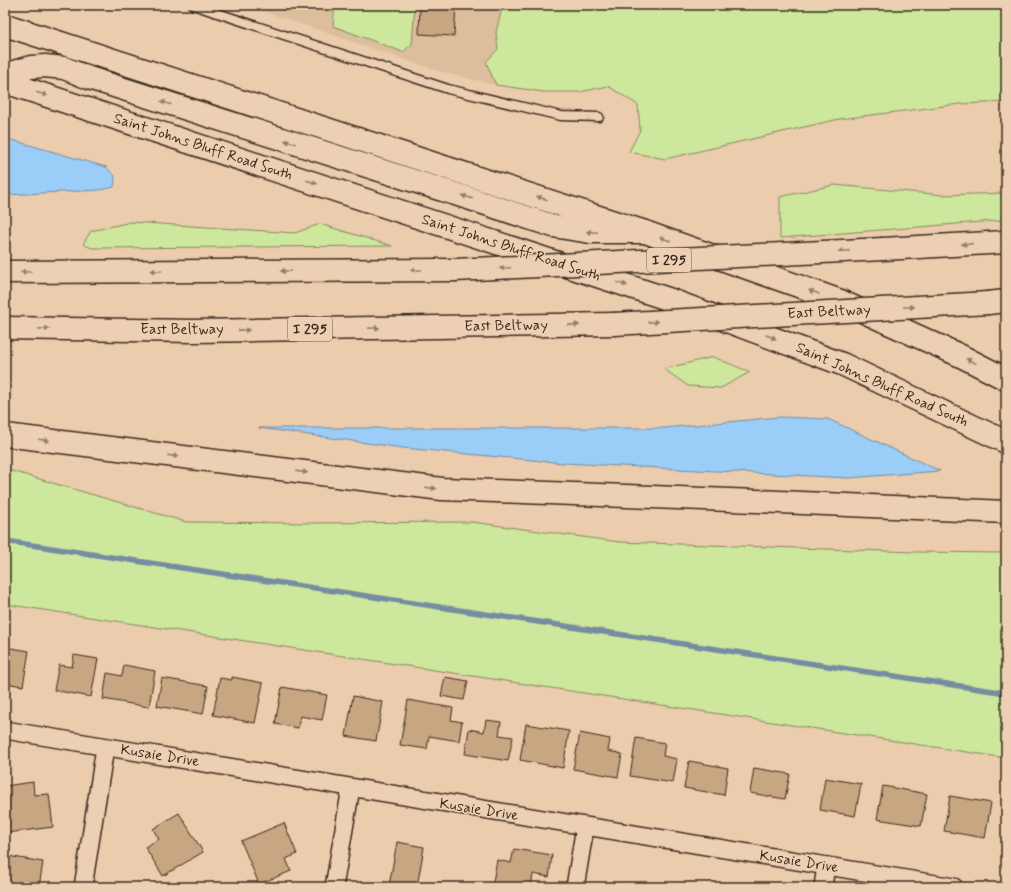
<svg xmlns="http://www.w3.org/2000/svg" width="1011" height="892" font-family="Mynerve,sans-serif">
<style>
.built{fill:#ddbe9c}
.green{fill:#cde79d;stroke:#84885e}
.water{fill:#9acdf8;stroke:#748ca1}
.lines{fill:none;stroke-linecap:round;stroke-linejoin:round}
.stream{stroke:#748ca1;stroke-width:5.5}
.building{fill:#c8a682;stroke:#3b2a1e}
.lane-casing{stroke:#3b2a1e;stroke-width:11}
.street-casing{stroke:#3b2a1e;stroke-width:20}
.secondary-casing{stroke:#3b2a1e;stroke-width:25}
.highway-casing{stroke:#3b2a1e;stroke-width:25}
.lane{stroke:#edd0b4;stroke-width:8}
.street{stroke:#edd0b4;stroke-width:17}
.secondary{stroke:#edd0b4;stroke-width:22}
.highway{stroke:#edd0b4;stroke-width:22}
.highway-bridge-casing{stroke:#3b2a1e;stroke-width:25;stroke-linecap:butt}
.highway-bridge{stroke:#edd0b4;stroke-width:22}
.oneway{fill:#947d69}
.labels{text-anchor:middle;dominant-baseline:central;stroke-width:3;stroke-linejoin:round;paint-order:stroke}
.shield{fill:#edd0b4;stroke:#705c4b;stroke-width:1}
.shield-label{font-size:14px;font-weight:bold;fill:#3b2a1e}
.street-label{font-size:15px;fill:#3b2a1e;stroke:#edd0b4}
</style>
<rect width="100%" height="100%" fill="#ebccac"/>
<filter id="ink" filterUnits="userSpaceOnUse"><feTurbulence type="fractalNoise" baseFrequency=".025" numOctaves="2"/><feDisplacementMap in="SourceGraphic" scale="8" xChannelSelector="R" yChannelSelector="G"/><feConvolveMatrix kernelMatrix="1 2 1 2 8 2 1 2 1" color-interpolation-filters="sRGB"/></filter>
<g filter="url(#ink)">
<!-- built -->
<polygon class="built" points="245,5 335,5 333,26 412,44 415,5 503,5 496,32 498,49 486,62 496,85 441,72"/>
<!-- green -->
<g class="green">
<polygon points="335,5 415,5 412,44 403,52 333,26"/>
<polygon points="503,5 1006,5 1006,102 960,104 839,119 665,159 629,152 640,130 638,105 608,86 580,92 544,92 496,85 486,62 498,49 496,32"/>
<polygon points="834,185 943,195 1006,193 1006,220 780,238 780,197"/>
<polygon points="131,222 295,233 320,224 392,246 92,248 83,244 91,231"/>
<polygon points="713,357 750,372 721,388 688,386 664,369"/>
<polygon points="5,469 186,522 308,523 472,522 619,542 915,552 1006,553 1006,758 5,604"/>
</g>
<!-- water -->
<g class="water">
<polygon points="5,140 12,140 106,167 115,176 114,187 100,190 5,195"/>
<polygon points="780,417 828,419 940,471 848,478 564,463 403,448 259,428 664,428"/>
</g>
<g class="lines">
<!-- stream -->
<polyline class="stream" points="5,541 1006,693"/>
</g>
<!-- building -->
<g class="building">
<polygon points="420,5 456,5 454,36 419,34"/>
<polygon points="5,647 29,651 23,686 5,683"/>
<polygon points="74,655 98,659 91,697 54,690 59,665 72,667"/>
<polygon points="124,665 155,671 149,707 103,699 107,673 122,676"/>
<polygon points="232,677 263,683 255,723 213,715 220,678 232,680"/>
<polygon points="445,677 468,681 464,700 441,696"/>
<polygon points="162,678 208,686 203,714 157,706"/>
<polygon points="282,687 327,695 322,720 300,716 298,728 275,724"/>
<polygon points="353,696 383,702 376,741 346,736"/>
<polygon points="408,700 453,708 451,720 462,722 459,741 429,736 427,749 400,745"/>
<polygon points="486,720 501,722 499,735 513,737 508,761 465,754 469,729 484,732"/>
<polygon points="526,724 569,731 563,768 520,760"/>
<polygon points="580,733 610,739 608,751 622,754 618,777 573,769"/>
<polygon points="636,738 665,743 663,756 677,759 673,783 630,776"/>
<polygon points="689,761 728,768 724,795 684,788"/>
<polygon points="754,768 790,774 785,799 750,793"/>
<polygon points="825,778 861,784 855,816 820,810"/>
<polygon points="33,782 34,795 49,794 53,827 7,833 5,817 5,786"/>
<polygon points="883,786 927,794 921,826 877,819"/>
<polygon points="950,796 991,803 985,838 944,831"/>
<polygon points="179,813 203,852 163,876 145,847 159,839 153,829"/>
<polygon points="284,823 297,854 286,859 291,871 259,884 241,841"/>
<polygon points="397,842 424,847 417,887 389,886"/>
<polygon points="514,849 552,855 549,877 533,874 531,887 492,887 497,860 511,863"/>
<polygon points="8,856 43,862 39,887 5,887 5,873"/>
</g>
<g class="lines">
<defs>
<polyline id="lane" points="193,5 448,89 561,116 599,117"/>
<g id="street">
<polyline points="5,730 954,887"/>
<polyline points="83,887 105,748"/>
<polyline points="334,887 351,788"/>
<polyline points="575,887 585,827"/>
<polyline points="823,887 826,866"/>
</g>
<g id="secondary">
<polyline points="5,25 645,232 838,300 961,356 1006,379"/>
<polyline points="5,82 671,300 842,364 1006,442"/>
</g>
<g id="highway">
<polyline points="5,80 17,71 31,67 45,66 64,68 89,78 468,198 553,226 590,232 645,232"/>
<polyline points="883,249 1006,242"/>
<polyline points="5,272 455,270"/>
<polyline points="988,303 1006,301"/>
<polyline points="5,328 194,331 614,324"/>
<polyline points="5,435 442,489 756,501 1006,512"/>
</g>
</defs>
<!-- lane casing -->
<use href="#lane" class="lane-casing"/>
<!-- street casing -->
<use href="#street" class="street-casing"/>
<!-- secondary casing -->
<use href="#secondary" class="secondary-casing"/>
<!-- highway casing -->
<use href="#highway" class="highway-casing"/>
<!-- lane -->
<use href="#lane" class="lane"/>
<!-- street -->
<use href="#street" class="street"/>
<!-- secondary -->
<use href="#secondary" class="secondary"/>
<!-- highway -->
<use href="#highway" class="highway"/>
<defs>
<g id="highway-bridge">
<polyline points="455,270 883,249"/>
<polyline points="614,324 988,303"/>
</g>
</defs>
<!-- highway-bridge casing -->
<use href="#highway-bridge" class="highway-bridge-casing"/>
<!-- highway-bridge -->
<use href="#highway-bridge" class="highway-bridge"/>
</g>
<!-- one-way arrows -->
<defs><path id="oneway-solid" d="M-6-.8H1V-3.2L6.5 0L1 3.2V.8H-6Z"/></defs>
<g class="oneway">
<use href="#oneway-solid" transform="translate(42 94) rotate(18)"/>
<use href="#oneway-solid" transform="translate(166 103) rotate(-162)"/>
<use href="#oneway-solid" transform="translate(290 142) rotate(-163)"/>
<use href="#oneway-solid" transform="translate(312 182) rotate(18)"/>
<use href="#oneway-solid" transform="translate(467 197) rotate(-162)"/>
<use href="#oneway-solid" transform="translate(542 198) rotate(-162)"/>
<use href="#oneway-solid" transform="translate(592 232) rotate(-177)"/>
<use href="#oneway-solid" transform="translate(665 239) rotate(-160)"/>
<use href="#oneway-solid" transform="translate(967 244) rotate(177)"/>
<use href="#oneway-solid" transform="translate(844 251) rotate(177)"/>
<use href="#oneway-solid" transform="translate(505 268) rotate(177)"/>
<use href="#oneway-solid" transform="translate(416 270) rotate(180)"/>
<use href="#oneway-solid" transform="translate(156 271) rotate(180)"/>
<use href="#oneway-solid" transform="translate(286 271) rotate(180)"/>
<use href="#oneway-solid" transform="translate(26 272) rotate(180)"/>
<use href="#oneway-solid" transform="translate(622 284) rotate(18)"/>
<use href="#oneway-solid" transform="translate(814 292) rotate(-160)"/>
<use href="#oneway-solid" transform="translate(909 307) rotate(-3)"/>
<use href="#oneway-solid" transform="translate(653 322) rotate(-3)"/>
<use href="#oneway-solid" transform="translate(574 325) rotate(-1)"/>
<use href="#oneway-solid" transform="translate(374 328) rotate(-1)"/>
<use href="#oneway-solid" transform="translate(44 329) rotate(1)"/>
<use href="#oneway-solid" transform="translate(244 330) rotate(-1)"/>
<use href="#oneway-solid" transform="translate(771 337) rotate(21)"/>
<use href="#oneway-solid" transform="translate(971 361) rotate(-153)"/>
<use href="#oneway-solid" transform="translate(44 440) rotate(7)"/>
<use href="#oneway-solid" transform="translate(173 456) rotate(7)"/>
<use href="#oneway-solid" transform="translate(302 472) rotate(7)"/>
<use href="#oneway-solid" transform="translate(431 488) rotate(7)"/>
</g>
</g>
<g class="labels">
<!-- shield labels -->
<g class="shield">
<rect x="647" y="248" width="44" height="24" rx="3"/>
<rect x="288" y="317" width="44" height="24" rx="3"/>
</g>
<g class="shield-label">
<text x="669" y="260">I 295</text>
<text x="310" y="329">I 295</text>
</g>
<!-- street labels -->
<g class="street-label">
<text transform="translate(203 147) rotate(18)">Saint Johns Bluff Road South</text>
<text transform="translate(511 248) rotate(18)">Saint Johns Bluff Road South</text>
<text transform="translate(829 312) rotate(-3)">East Beltway</text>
<text transform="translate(506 326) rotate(-1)">East Beltway</text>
<text x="182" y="330">East Beltway</text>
<text transform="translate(882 385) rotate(24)">Saint Johns Bluff Road South</text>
<text transform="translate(160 756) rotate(9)">Kusaie Drive</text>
<text transform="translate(479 810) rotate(9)">Kusaie Drive</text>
<text transform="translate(799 862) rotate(9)">Kusaie Drive</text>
</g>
</g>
<!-- margin -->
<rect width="1011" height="892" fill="none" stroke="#edd0b4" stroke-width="20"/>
<rect x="10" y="10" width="991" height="872" fill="none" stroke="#3b2a1e" stroke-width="1.5" filter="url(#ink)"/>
</svg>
